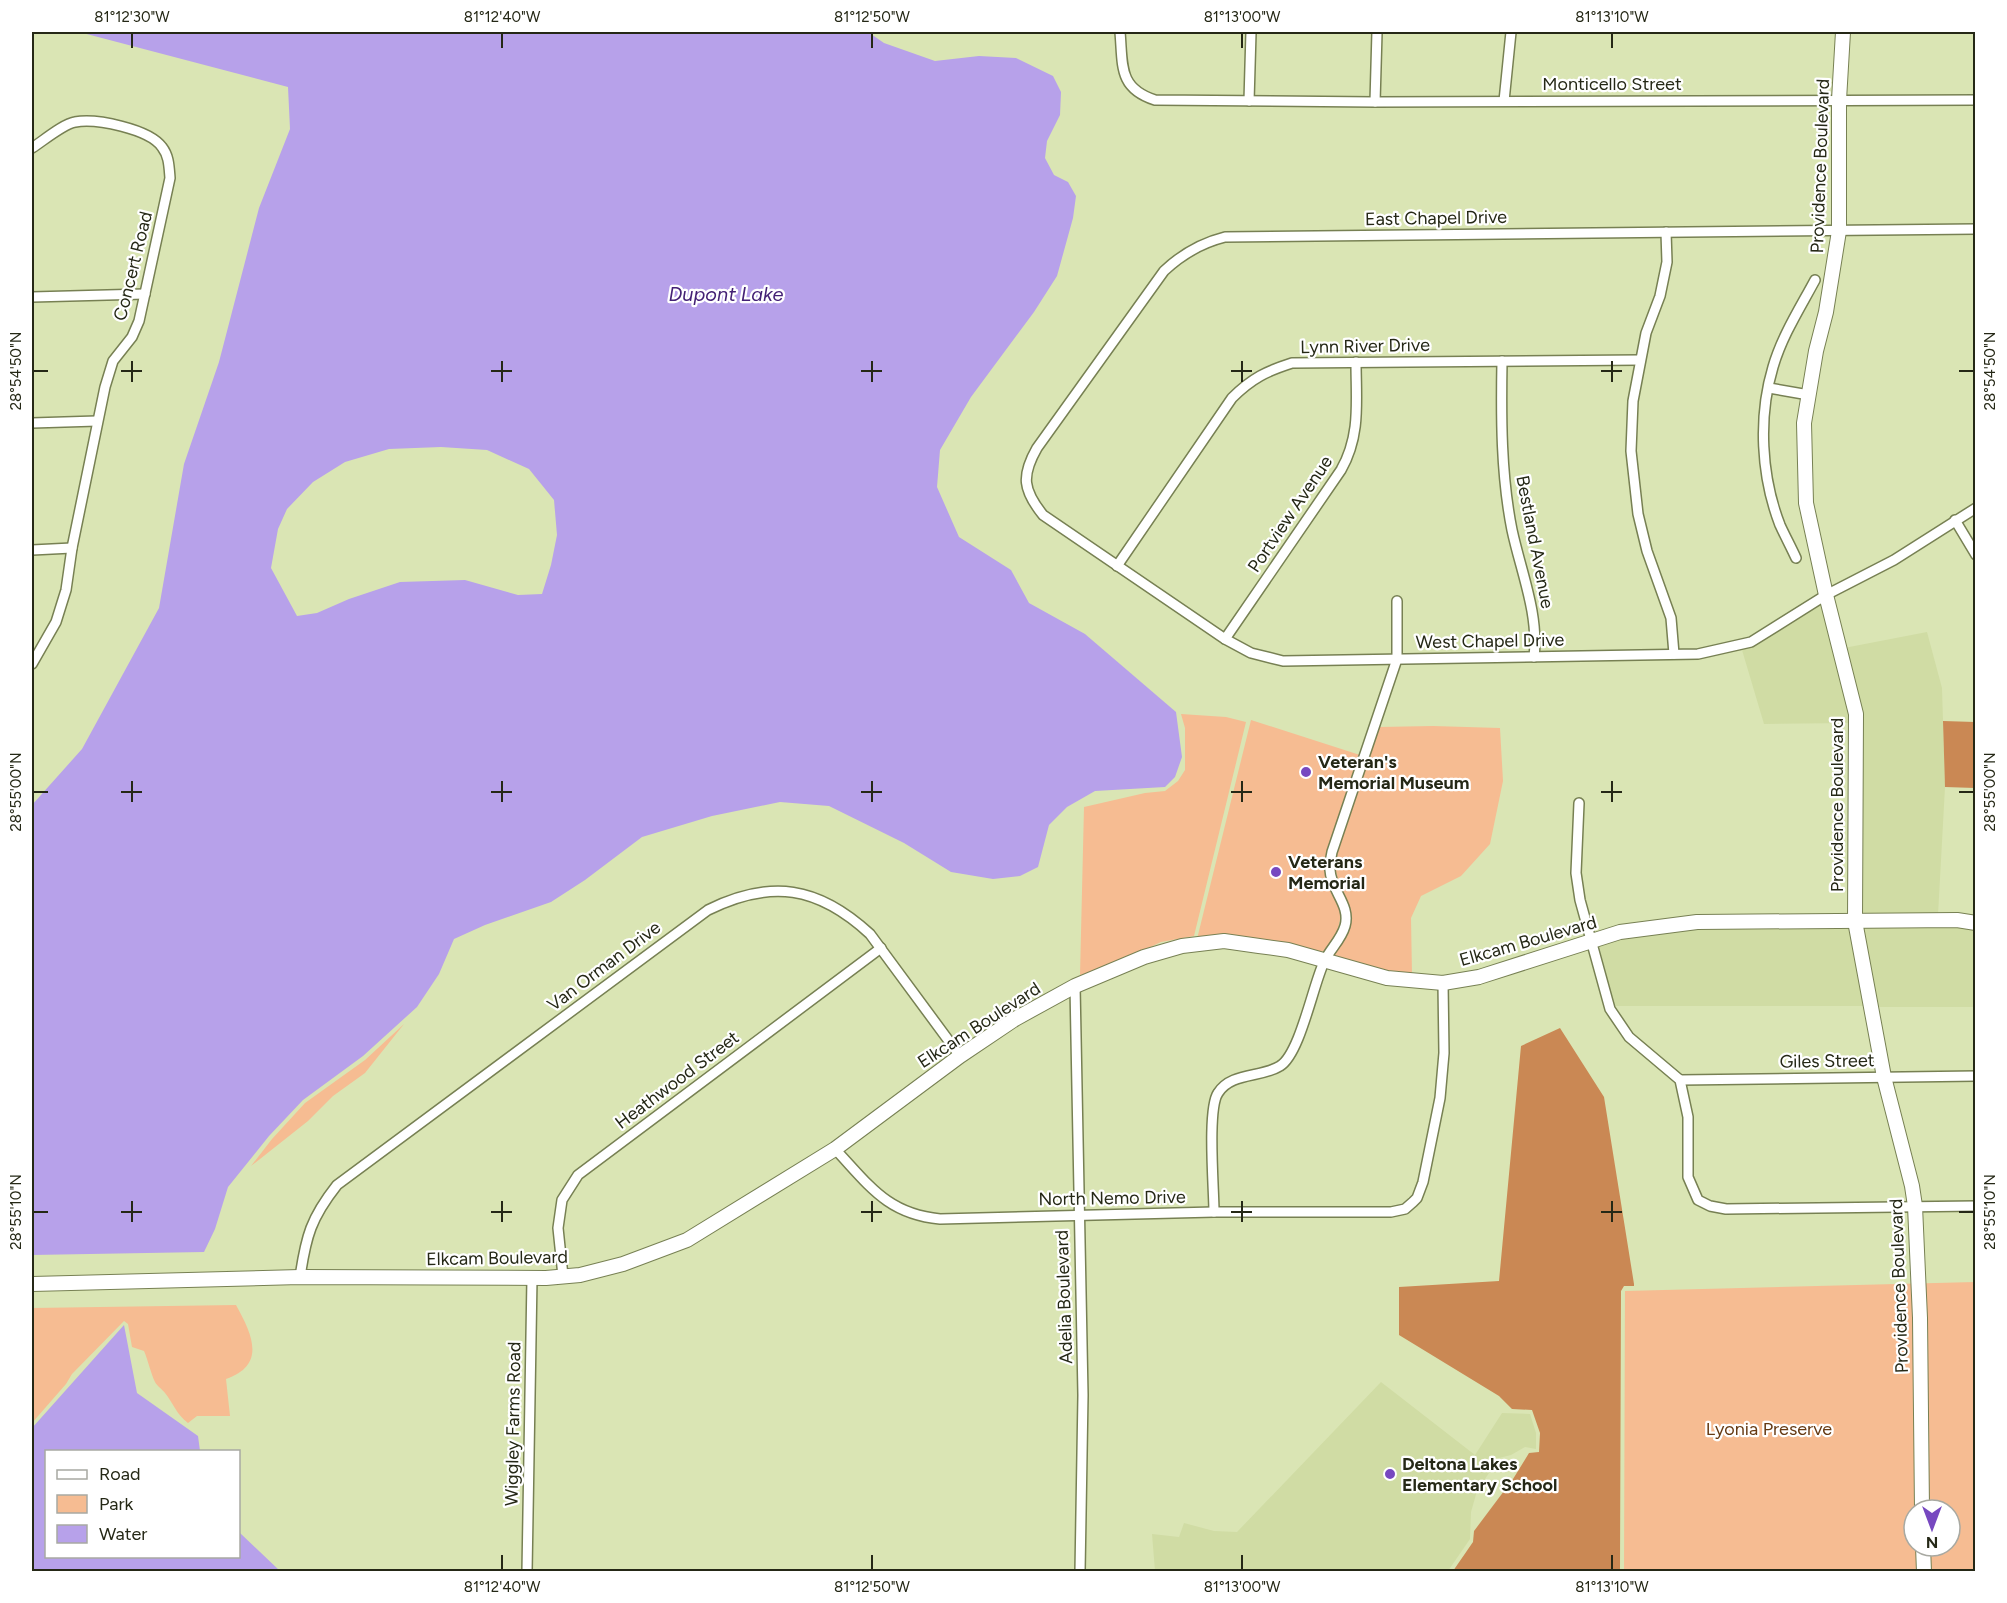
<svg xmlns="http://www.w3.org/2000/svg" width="2007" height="1603" font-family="Figtree,sans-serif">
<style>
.built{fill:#d0dca4}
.green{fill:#f6bc92;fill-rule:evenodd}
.forest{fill:#ca8854}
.water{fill:#b7a1ea;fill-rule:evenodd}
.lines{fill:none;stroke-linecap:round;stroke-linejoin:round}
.street-casing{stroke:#778053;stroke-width:12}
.secondary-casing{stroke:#778053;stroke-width:16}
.street{stroke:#fff;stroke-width:9}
.secondary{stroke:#fff;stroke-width:14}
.ticks{fill:none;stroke:#252816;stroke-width:2}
.poi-dot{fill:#7748c0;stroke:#fff;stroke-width:2}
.labels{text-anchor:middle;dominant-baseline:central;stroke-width:4.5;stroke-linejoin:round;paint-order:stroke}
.street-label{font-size:18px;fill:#252816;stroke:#fff}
.poi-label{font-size:18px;font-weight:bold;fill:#252816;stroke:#fff;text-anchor:start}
.park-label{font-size:18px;fill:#663a13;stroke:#fff}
.water-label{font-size:20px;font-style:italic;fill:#442175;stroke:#fff}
.neatline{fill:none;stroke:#252816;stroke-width:2}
.ticks-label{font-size:15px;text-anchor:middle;fill:#252816}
</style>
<rect width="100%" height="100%" fill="#dae5b4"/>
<!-- built -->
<g class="built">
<polygon points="1823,603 1852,723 1764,724 1742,650 1761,642"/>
<polygon points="1927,632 1942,688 1945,787 1938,915 1859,916 1861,714 1844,648"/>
<polygon points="1957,925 1975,928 1975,1007 1875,1007 1860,926"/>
<polygon points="1851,926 1865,1006 1614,1006 1599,946 1621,938 1698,928"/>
<polygon points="1381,1382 1475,1455 1502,1413 1530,1414 1536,1433 1536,1449 1525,1447 1511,1455 1499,1458 1477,1491 1471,1512 1470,1539 1448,1571 1155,1571 1152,1534 1179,1537 1184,1523 1214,1531 1237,1532"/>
</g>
<!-- green -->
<g class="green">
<polygon points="1181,714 1226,717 1246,722 1194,936 1161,942 1106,968 1080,975 1084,807 1145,793 1165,791 1178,781 1185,770 1185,728"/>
<polygon points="1251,720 1360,755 1326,861 1330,879 1342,911 1338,929 1332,942 1325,951 1315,952 1197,939"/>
<path d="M1433,726l67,2 3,53 -13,63 -29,32 -40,20 -10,22 1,57 -27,-4 -52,-14c39,-54 -3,-55 3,-104l43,-126z"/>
<polygon points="404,1024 365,1073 333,1096 308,1121 251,1166 272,1139 305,1103 365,1060"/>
<path d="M1975,1282v289l-351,1 1,-281zM1914,1510h36v36h-36z"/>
<path d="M236,1305c16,29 31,60 -10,74l4,37h-33l-9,7c-11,-8 -15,-20 -23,-30 -3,-4 -8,-7 -10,-11 -4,-8 -7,-22 -11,-31l-12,-4 -4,-23 -4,-3 -52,53 -6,10 -34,39v-115z"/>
</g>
<!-- forest -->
<g class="forest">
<polygon points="1943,721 1975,722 1975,788 1945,787"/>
<polygon points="1560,1028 1604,1097 1634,1284 1634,1286 1624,1286 1621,1291 1620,1571 1453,1571 1473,1542 1474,1531 1513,1479 1529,1453 1539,1452 1540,1433 1532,1410 1512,1409 1499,1396 1399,1335 1399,1287 1499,1281 1521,1046"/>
</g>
<!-- water -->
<g class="water">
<path d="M79,32h789l16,11 51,18 44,-5 37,2 37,18 8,16 -1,23 -13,26 -2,17 9,17 14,7 8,14 -3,22 -16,58 -23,36 -63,85 -31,53 -3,37 22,50 52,33 18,33 56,31 91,78 6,45 -7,20 -10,10 -70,4 -28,16 -18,18 -11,42 -18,9 -27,3 -42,-7 -47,-29 -75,-37 -49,-4 -68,14 -70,21 -57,43 -34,22 -66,23 -31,14 -15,35 -22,33 -54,49 -60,44 -34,36 -41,51 -13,42 -11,23 -172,3v-450l50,-56 77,-141 25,-144 35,-102 40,-154 31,-79 -2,-42zM441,447l46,3 42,19 25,31 3,35 -6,30 -9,29 -24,1 -53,-15 -65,2 -51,17 -32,14 -20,3 -26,-48 7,-39 9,-20 26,-27 32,-20 44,-13z"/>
<polygon points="124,1325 137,1393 198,1436 200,1451 46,1452 46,1556 238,1556 239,1532 280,1571 32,1571 32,1428"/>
</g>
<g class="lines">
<defs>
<g id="street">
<path d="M1120,32c3,33 -2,56 35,68l220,2 601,-2"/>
<polyline points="1249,101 1251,32"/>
<polyline points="1504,101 1511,32"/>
<polyline points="1375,102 1377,32"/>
<path d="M32,148c11,-7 31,-24 43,-26 21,-4 74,7 87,25 7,9 7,19 8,31l-31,143 -7,16 -19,24 -8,26 -33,161 -6,42 -10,32 -24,42"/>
<path d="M1976,229l-751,8c-24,6 -43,17 -61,34l-127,177c-16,28 -14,42 6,67l182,124 26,14 32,8 415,-7 53,-12 75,-47 68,-35 82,-52"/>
<polyline points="1666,232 1667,262 1660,296 1646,333 1633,401 1631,451 1638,514 1647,551 1671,618 1674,654"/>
<polyline points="32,297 145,294"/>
<path d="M1502,361c-1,56 -1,114 10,169 9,42 27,84 22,127"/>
<polyline points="1769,388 1809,395"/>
<polyline points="32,423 97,421"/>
<polyline points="1955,520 1976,555"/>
<polyline points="32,550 72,548"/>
<path d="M1796,558c-5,-11 -11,-22 -16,-33 -19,-49 -22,-108 -7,-158 9,-31 27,-59 42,-87"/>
<path d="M1117,566l115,-168c20,-20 35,-27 60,-35l348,-3"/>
<path d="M1225,639l116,-169c20,-35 15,-69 15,-108"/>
<polyline points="1579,803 1576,873 1580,900 1610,1009 1629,1037 1680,1080 1688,1117 1688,1177 1698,1200 1710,1206 1726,1209 1976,1206"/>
<polyline points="1075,986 1083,1395 1080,1572"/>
<polyline points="1680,1080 1976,1076"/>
<path d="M835,1149c34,36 52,65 105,70l274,-7h177l14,-3 8,-7 4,-4 6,-16 17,-84 4,-45 -1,-70"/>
<path d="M1214,1212c0,-23 -7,-103 4,-119 13,-21 43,-15 62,-27 20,-12 33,-81 44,-104 6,-13 17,-22 21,-36 6,-21 -14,-35 -15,-56 -1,-5 1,-12 2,-18l65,-193v-58"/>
<polyline points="563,1276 558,1228 562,1200 578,1175 881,948"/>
<path d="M300,1277c6,-41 11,-59 37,-92l371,-275c63,-31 110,-24 162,24l90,122"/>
<polyline points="527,1572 532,1278"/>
</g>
<g id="secondary">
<polyline points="1843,32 1839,100 1839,231 1826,312 1816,351 1804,423 1806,503 1826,595 1856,714 1855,921 1884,1077 1912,1186 1915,1206 1920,1318 1922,1510"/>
<polyline points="32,1284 300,1277 546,1278 580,1275 623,1264 687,1240 835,1149 960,1056 1015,1019 1075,986 1144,957 1182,946 1224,941 1259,946 1288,950 1387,978 1443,983 1479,977 1620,932 1697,922 1957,920 1976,923"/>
<polyline points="1923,1546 1924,1572"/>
</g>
</defs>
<!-- street casing -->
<use href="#street" class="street-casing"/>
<!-- secondary casing -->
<use href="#secondary" class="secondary-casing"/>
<!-- street -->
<use href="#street" class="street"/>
<!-- secondary -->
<use href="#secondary" class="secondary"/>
</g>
<!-- ticks -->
<path class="ticks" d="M132,33v15M502,33v15M872,33v15M1242,33v15M1612,33v15M132,361v21M502,361v21M872,361v21M1242,361v21M1612,361v21M33,371h15M121,371h21M491,371h21M861,371h21M1231,371h21M1601,371h21M1959,371h15M132,781v21M502,781v21M872,781v21M1242,781v21M1612,781v21M33,792h15M121,792h21M491,792h21M861,792h21M1231,792h21M1601,792h21M1959,792h15M132,1201v21M502,1201v21M872,1201v21M1242,1201v21M1612,1201v21M33,1212h15M121,1212h21M491,1212h21M861,1212h21M1231,1212h21M1601,1212h21M1959,1212h15M502,1555v15M872,1555v15M1242,1555v15M1612,1555v15"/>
<!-- markers -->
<g class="poi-dot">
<circle cx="1306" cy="772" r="6"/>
<circle cx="1276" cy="872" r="6"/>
<circle cx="1390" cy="1474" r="6"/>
</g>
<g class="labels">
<!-- street labels -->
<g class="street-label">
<text x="1612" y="84">Monticello Street</text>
<text transform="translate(1820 166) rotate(-88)">Providence Boulevard</text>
<text transform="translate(1436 218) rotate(-1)">East Chapel Drive</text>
<text transform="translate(133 266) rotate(-76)">Concert Road</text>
<text transform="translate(1365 346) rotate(-1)">Lynn River Drive</text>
<text transform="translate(1290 514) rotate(-56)">Portview Avenue</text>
<text transform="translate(1535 542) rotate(79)">Bestland Avenue</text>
<text transform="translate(1490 641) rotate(-1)">West Chapel Drive</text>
<text transform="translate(1837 805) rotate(-90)">Providence Boulevard</text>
<text transform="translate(1528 941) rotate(-16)">Elkcam Boulevard</text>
<text transform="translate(604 966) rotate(-37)">Van Orman Drive</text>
<text transform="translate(979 1025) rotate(-33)">Elkcam Boulevard</text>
<text transform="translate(1827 1061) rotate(-1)">Giles Street</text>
<text transform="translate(677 1080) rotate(-37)">Heathwood Street</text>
<text transform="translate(1112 1198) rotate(-1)">North Nemo Drive</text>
<text transform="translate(497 1258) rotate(-1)">Elkcam Boulevard</text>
<text transform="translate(1899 1286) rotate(-92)">Providence Boulevard</text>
<text transform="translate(1064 1297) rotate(-92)">Adelia Boulevard</text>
<text transform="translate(513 1424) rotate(-89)">Wiggley Farms Road</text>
</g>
<!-- poi labels -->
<g class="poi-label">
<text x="1318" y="762">Veteran's<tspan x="1318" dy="21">Memorial Museum</tspan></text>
<text x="1288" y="862">Veterans<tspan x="1288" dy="21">Memorial</tspan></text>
<text x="1402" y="1464">Deltona Lakes<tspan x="1402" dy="21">Elementary School</tspan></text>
</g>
<!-- park labels -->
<g class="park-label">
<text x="1769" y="1429">Lyonia Preserve</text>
</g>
<!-- water labels -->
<g class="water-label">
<text x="726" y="294">Dupont Lake</text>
</g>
</g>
<!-- border -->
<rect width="2007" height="1603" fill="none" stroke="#ffffff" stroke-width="66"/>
<!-- legend -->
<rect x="45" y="1450" width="195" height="108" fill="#ffffff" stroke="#a8a9a2" stroke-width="1.5"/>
<rect x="57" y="1470" width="30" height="9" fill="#ffffff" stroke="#a8a9a2" stroke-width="1.5"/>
<text x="99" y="1480" font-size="18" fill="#252816">Road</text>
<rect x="57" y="1495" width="30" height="18" fill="#f6bc92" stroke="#a8a9a2" stroke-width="1.5"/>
<text x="99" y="1510" font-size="18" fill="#252816">Park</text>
<rect x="57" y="1525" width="30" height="18" fill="#b7a1ea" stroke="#a8a9a2" stroke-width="1.5"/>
<text x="99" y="1540" font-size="18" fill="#252816">Water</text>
<!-- north arrow -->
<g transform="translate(1932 1528) rotate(180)"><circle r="28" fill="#ffffff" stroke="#a8a9a2" stroke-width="1.5"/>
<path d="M0-4.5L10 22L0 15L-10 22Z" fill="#7748c0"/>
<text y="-9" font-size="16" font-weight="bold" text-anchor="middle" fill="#252816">N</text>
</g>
<rect x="33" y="33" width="1941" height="1537" class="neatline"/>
<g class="ticks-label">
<text x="132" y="22">81°12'30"W</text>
<text x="502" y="22">81°12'40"W</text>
<text x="872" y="22">81°12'50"W</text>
<text x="1242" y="22">81°13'00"W</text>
<text x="1612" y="22">81°13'10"W</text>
<text transform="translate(1990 371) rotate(-90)" y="5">28°54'50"N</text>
<text transform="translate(16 371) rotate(-90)" y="5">28°54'50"N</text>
<text transform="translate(1990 792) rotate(-90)" y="5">28°55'00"N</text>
<text transform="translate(16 792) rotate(-90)" y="5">28°55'00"N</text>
<text transform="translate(1990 1212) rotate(-90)" y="5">28°55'10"N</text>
<text transform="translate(16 1212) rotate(-90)" y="5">28°55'10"N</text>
<text x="502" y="1592">81°12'40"W</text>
<text x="872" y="1592">81°12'50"W</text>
<text x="1242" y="1592">81°13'00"W</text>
<text x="1612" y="1592">81°13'10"W</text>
</g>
</svg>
